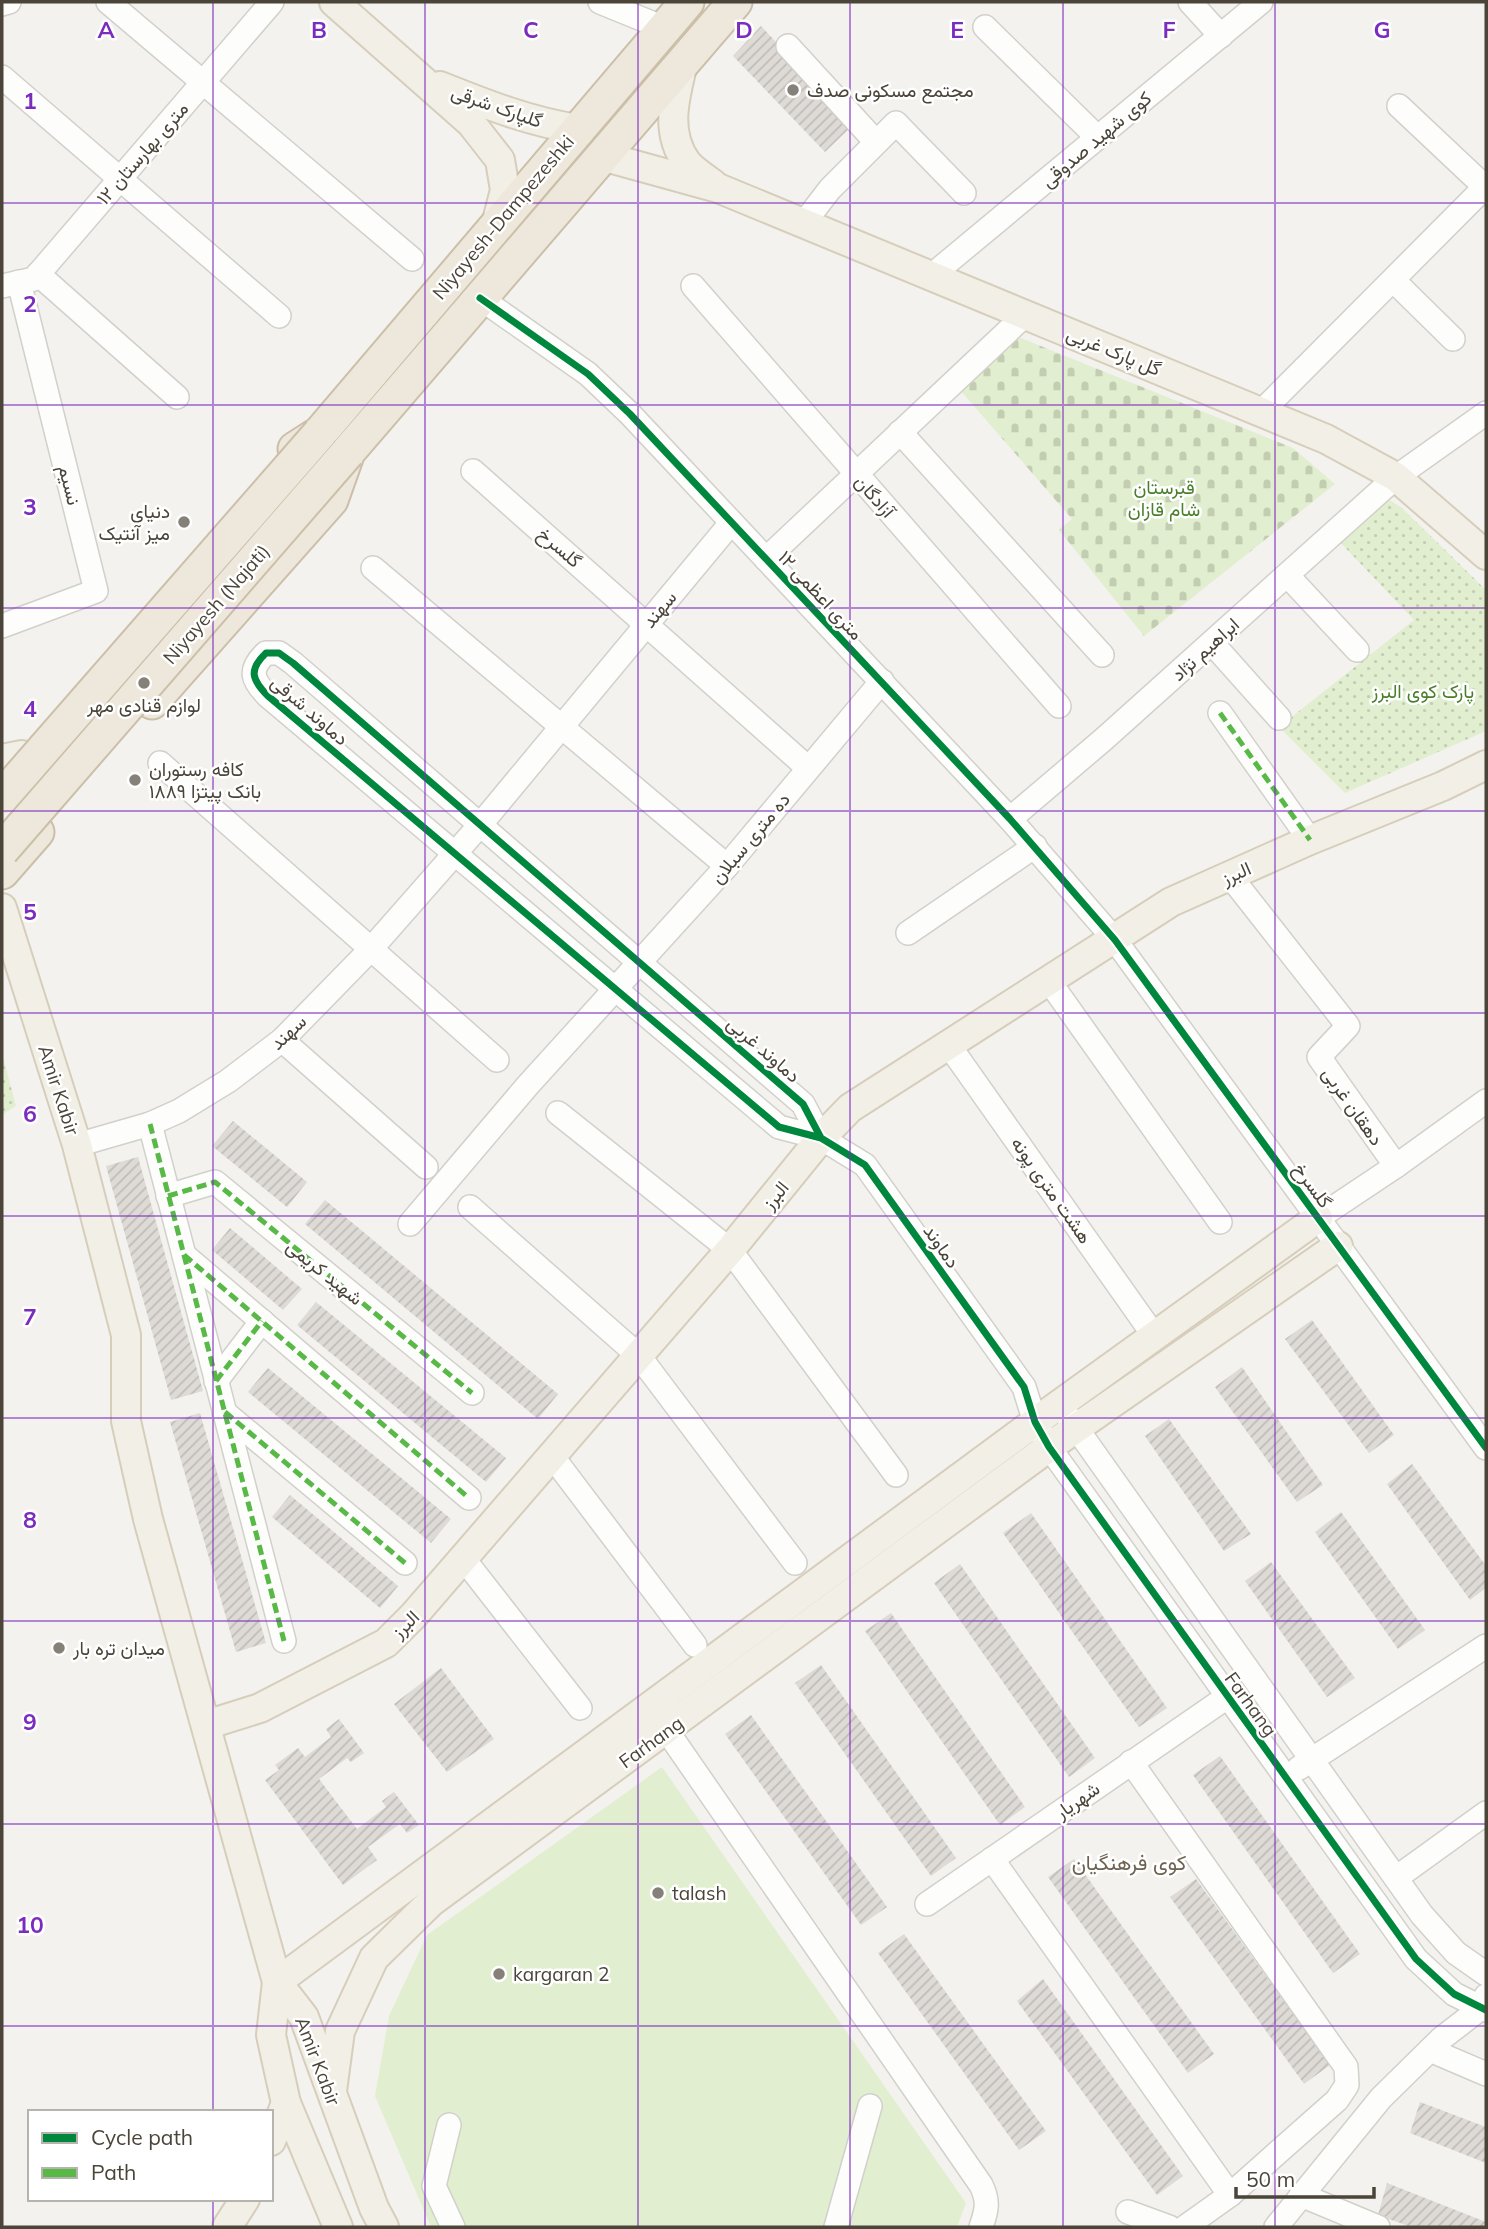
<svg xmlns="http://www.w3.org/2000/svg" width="1488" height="2229" font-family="Mulish,Vazirmatn,sans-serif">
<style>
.cemetery{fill:url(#cemetery-stones)}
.park{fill:url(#park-dots)}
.pitch{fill:#e1eecf}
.building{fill:url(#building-hatch)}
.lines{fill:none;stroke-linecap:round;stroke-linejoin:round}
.minor-casing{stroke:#d2d0cb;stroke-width:26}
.major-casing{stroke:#d6cebb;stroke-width:32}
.highway-casing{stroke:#ccbfa9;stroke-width:37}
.minor{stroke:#fdfdfc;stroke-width:23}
.major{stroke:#f2efe6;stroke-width:28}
.highway{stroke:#ede8db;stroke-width:33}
.highway-bridge-casing{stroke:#ccbfa9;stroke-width:37;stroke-linecap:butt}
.highway-bridge{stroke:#ede8db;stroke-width:33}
.quiet{stroke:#58b947;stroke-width:5;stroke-dasharray:10 5;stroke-linecap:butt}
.cycleway-casing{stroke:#fff;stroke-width:11}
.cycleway{stroke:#00873e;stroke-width:7}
.grid{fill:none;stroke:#7b2cbf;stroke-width:2;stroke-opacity:0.55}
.poi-dot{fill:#868178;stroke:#fff;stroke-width:2.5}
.labels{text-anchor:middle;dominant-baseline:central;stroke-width:5;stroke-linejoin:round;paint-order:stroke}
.poi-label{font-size:19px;fill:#4b4439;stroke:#fff;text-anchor:start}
.street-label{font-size:19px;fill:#4b4439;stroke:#fff}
.park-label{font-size:19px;fill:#4a7f2a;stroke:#fff}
.neighbourhood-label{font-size:21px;fill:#6e6250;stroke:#fff}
.grid-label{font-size:23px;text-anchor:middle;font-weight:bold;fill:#7b2cbf;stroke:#fff;stroke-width:5;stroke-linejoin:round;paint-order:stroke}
</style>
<defs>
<pattern id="cemetery-stones" width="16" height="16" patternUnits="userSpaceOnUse" patternTransform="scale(1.75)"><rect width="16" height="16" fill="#e1eecf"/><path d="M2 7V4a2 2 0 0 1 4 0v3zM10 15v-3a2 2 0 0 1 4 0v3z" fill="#c3cdb2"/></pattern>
<pattern id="park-dots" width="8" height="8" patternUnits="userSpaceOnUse" patternTransform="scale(1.75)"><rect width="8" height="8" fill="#e1eecf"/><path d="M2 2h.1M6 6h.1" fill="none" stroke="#c3cdb2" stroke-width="1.8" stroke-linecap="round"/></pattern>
<pattern id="building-hatch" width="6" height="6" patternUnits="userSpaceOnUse" patternTransform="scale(1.75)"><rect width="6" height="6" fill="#dedbd6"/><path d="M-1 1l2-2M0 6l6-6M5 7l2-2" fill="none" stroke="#c0bdb8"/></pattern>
</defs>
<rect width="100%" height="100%" fill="#f4f2ee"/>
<!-- cemetery -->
<polygon class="cemetery" points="1016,336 1293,448 1335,484 1144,636 1059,530 1072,519 960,390"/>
<!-- park -->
<g class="park">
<polygon points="1379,494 1401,507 1486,590 1486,731 1345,793 1279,727 1414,620 1336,538"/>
<polygon points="2,1053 16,1106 2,1115"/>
</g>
<!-- pitch -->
<polygon class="pitch" points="662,1767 966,2203 957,2227 431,2227 375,2096 389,2016 427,1935"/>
<!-- building -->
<g class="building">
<polygon points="761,26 853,125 825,152 733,56"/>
<polygon points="233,1121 307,1182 287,1207 212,1146"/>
<polygon points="138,1157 203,1391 171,1400 106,1166"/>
<polygon points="325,1200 558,1394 538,1419 305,1224"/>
<polygon points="230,1228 302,1289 283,1310 212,1250"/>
<polygon points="316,1302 506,1458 486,1482 297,1325"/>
<polygon points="1312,1320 1394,1435 1369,1453 1285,1339"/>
<polygon points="1242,1367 1323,1485 1297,1502 1215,1387"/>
<polygon points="268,1368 451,1519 431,1543 248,1392"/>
<polygon points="200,1413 266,1643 236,1652 170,1422"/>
<polygon points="1169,1419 1251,1534 1224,1551 1145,1436"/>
<polygon points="1412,1464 1486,1566 1486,1588 1470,1600 1387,1484"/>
<polygon points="290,1495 398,1586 380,1608 272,1517"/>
<polygon points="1341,1512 1425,1630 1398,1649 1315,1532"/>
<polygon points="1031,1513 1167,1708 1139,1727 1003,1533"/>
<polygon points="1271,1562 1355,1678 1327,1697 1245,1581"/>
<polygon points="960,1564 1095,1758 1069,1777 934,1583"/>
<polygon points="891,1613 1025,1807 1000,1825 865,1631"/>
<polygon points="821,1665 956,1858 931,1876 795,1683"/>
<polygon points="441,1668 494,1739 447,1772 394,1704"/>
<polygon points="751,1715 887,1907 861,1925 725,1734"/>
<polygon points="339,1719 364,1753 351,1762 347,1758 319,1779 357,1829 386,1807 382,1801 394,1792 419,1825 407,1833 400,1824 368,1847 377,1860 343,1885 265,1780 279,1770 275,1765 298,1748 305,1757 331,1737 326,1729"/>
<polygon points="1220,1756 1360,1954 1333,1973 1193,1775"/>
<polygon points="1074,1859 1214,2054 1188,2073 1048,1877"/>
<polygon points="1196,1879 1330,2065 1304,2084 1170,1897"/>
<polygon points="904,1934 1046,2131 1019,2150 878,1953"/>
<polygon points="1043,1979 1183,2176 1157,2195 1017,2001"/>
<polygon points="1420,2102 1486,2127 1486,2163 1410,2133"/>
<polygon points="1387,2183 1486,2222 1486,2227 1411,2227 1378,2215"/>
</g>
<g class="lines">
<defs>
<g id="minor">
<polyline points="108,2 412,259"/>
<polyline points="600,2 664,28"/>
<polyline points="1190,2 1221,36"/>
<polyline points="2,4 9,2"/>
<polyline points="985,27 1098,138"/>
<polyline points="788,46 876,142"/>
<polyline points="2,77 279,316"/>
<polyline points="1399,106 1485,187"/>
<polyline points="803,224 830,189 896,123 964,193"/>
<polyline points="38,274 177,397"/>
<polyline points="931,276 1261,2"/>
<polyline points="1393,280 1453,339"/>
<polyline points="2,286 34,279 272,2"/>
<polyline points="693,286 1059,706"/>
<polyline points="480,298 588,374 630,414 1010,819 1115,940 1486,1448"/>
<polyline points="1261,412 1486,186"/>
<polyline points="900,432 1102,655"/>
<polyline points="473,471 808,768"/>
<polyline points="766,559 1025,315"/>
<polyline points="373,568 727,866"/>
<polyline points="1287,575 1357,650"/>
<polyline points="2,626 96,591 19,282"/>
<polyline points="1212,643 1279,718"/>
<polyline points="1220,713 1310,840"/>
<polyline points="160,763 497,1060"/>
<polyline points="1010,819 1104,739 1396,477 1486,413"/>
<polyline points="1230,876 1348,1026 1319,1057 1396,1166 1318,1218"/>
<polyline points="908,933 1035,846"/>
<polyline points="1049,981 1220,1222"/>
<polyline points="282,1040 426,1167"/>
<polyline points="948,1044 1155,1337"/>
<polyline points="558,1113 730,1250 896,1475"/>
<polyline points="150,1124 284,1641"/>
<path d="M821,1138l-18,-34 -510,-441 -14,-10h-13c-18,17 -14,27 2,43l511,431 42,11 44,27 159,222 11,35 14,25 367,512 38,35 32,16"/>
<polyline points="77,1145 150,1124 179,1111 228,1081 282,1040 371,949 480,825 731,523"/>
<polyline points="1396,1166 1486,1101"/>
<polyline points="168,1196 215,1182 472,1393"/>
<polyline points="470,1207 639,1356 795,1563"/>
<polyline points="410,1224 528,1085 727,866 882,681"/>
<polyline points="184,1255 469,1498"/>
<polyline points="216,1381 262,1321"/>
<polyline points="224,1412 405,1563"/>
<polyline points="1067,1415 1422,1915 1456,1953 1486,1974"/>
<polyline points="552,1456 695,1645"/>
<polyline points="463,1558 580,1708"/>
<path d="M656,1715l325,470c8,16 6,25 0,42"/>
<polyline points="1131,1762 1346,2067 1347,2085 1337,2100 1230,2195 1185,2227"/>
<polyline points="1299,1768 1486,1646"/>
<polyline points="992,1859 1230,2195"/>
<polyline points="1396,1878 1486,1813"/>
<polyline points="927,1904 1227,1697"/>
<polyline points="1430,2050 1486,2074"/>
<polyline points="449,2125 434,2186 453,2227"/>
<polyline points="1301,2195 1378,2227"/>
<polyline points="1128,2212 1169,2227"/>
<polyline points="836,2227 870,2106"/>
<polyline points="1276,2227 1381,2098 1442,2038 1481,2008 1486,1996"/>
</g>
<g id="major">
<polyline points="334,2 471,123 500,160 505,190 496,225"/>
<path d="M683,63c-8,34 -19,69 4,100 7,8 18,15 26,21"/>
<path d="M440,86c45,18 90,36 138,43"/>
<polyline points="602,156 718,188 1326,439 1396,477 1486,555"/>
<polyline points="2,759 22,755"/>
<polyline points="2,908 77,1145 126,1335 126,1421 148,1519 277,1982 304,2017 374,2208 384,2227"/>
<polyline points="206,1725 260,1708 386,1643 414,1615 730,1250 821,1138 850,1108 1171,902 1310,840 1443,786 1486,765"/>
<polyline points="277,1982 1035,1422 1318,1218"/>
<polyline points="277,1982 271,2035 286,2103 338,2227"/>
<polyline points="332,2091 340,2031 374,1958 431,1902 1049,1447 1338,1246"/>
<polyline points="271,2141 286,2103"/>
<polyline points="227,2227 245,2199"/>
</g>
<g id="highway">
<polyline points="295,449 320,433 687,2"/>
<polyline points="152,702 331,500 348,452 735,2"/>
<polyline points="2,872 37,832"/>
</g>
</defs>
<!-- minor casing -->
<use href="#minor" class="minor-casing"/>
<!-- major casing -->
<use href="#major" class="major-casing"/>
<!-- highway casing -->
<use href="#highway" class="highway-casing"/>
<!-- minor -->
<use href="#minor" class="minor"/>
<!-- major -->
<use href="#major" class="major"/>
<!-- highway -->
<use href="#highway" class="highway"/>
<defs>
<g id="highway-bridge">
<polyline points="2,797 320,433"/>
<polyline points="2,850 348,452"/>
</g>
</defs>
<!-- highway-bridge casing -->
<use href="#highway-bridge" class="highway-bridge-casing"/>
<!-- highway-bridge -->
<use href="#highway-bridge" class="highway-bridge"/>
<!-- quiet -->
<g class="quiet">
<polyline points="1220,713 1310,840"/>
<polyline points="150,1124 284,1641"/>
<polyline points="168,1196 215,1182 472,1393"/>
<polyline points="184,1255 469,1498"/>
<polyline points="216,1381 262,1321"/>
<polyline points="225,1412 405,1563"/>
</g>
<defs>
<g id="cycleway">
<polyline points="480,298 588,374 630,414 1010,819 1115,940 1486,1448"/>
<path d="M821,1138l-18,-34 -510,-441 -14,-10h-13c-18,17 -14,27 2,43l511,431 42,11 44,27 159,222 11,35 14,25 367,512 38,35 32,16"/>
</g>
</defs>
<!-- cycleway casing -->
<use href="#cycleway" class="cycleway-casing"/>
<!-- cycleway -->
<use href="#cycleway" class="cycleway"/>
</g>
<!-- grid -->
<path class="grid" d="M213,2v2110M425,2v2225M638,2v2225M850,2v2225M1063,2v2225M1275,2v2225M2,203h1484M2,405h1484M2,608h1484M2,811h1484M2,1013h1484M2,1216h1484M2,1418h1484M2,1621h1484M2,1824h1484M2,2026h1484M213,2199v28"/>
<!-- markers -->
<g class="poi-dot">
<circle cx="793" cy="90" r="7"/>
<circle cx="184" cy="522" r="7"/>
<circle cx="144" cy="683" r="7"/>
<circle cx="135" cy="780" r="7"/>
<circle cx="59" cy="1648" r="7"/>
<circle cx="658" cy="1893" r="7"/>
<circle cx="499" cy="1974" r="7"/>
</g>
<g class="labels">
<!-- poi labels -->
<g class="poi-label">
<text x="807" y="90">مجتمع مسکونی صدف</text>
<text x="170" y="511" text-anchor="end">دنیای<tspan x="170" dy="22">میز آنتیک</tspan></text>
<text x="144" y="705" text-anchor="middle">لوازم قنادی مهر</text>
<text x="149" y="769">کافه رستوران<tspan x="149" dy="22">بانک پیتزا ۱۸۸۹</tspan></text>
<text x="73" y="1648">میدان تره بار</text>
<text x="672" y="1893">talash</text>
<text x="513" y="1974">kargaran 2</text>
</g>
<!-- street labels -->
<g class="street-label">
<text transform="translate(497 106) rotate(19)">گلپارک شرقی</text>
<text transform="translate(1096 139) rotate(-40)">کوی شهید صدوقی</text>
<text transform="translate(142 153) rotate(-49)">۱۲ متری بهارستان</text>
<text transform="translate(503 217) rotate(-50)">Niyayesh-Dampezeshki</text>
<text transform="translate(1114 351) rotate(22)">گل پارک غربی</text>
<text transform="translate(70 485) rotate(76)">نسیم</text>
<text transform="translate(875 496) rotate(49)">آزادگان</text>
<text transform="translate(560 547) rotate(41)">گلسرخ</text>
<text transform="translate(821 595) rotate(47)">۱۲ متری اعظمی</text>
<text transform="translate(216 604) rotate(-49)">Niyayesh (Najati)</text>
<text transform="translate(659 609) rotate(-50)">سهند</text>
<text transform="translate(1205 649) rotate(-42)">ابراهیم نژاد</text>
<text transform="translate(310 710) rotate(41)">دماوند شرقی</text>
<text transform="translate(750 838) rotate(-50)">ده متری سبلان</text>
<text transform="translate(1236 873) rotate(-24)">البرز</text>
<text transform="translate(288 1032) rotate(-43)">سهند</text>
<text transform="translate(764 1049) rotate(41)">دماوند غربی</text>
<text transform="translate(59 1090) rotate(72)">Amir Kabir</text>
<text transform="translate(1353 1106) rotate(55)">دهقان غربی</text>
<text transform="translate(1313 1185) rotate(54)">گلسرخ</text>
<text transform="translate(1052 1190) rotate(55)">هشت متری پونه</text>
<text transform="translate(775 1195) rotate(-51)">البرز</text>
<text transform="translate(942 1246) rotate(55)">دماوند</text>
<text transform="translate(325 1272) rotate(39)">شهید کریمی</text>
<text transform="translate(405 1624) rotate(-45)">البرز</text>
<text transform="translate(1251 1704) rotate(54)">Farhang</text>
<text transform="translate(651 1742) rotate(-36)">Farhang</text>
<text transform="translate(1077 1800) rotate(-35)">شهریار</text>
<text transform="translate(318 2061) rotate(69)">Amir Kabir</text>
</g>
<!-- park labels -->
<g class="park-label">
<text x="1164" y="487">قبرستان<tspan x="1164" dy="22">شام قازان</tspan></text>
<text x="1423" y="691">پارک کوی البرز</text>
</g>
<!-- neighbourhood labels -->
<g class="neighbourhood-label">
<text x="1129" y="1862">کوی فرهنگیان</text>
</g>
</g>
<g class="grid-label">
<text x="106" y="38">A</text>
<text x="319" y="38">B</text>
<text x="531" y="38">C</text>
<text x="744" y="38">D</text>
<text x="957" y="38">E</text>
<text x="1169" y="38">F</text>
<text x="1382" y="38">G</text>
<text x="30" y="109">1</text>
<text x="30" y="312">2</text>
<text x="30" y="515">3</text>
<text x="30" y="717">4</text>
<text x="30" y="920">5</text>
<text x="30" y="1122">6</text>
<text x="30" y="1325">7</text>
<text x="30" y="1528">8</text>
<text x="30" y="1730">9</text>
<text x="30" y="1933">10</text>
</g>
<!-- border -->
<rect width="1488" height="2229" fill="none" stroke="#4b4439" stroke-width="7"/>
<!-- legend -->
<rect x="28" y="2110" width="245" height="91" fill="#ffffff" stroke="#b7b4b0" stroke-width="2"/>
<rect x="42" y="2133" width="35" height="10" fill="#00873e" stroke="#b7b4b0" stroke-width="2"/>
<text x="91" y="2145" font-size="21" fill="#4b4439">Cycle path</text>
<rect x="42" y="2168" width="35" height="10" fill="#58b947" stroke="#b7b4b0" stroke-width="2"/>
<text x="91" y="2180" font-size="21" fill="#4b4439">Path</text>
<!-- scale -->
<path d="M1236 2187v10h138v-10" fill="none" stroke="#4b4439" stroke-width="3.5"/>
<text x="1246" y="2187" font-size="21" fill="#4b4439" stroke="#ffffff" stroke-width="5" paint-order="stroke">50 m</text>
</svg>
